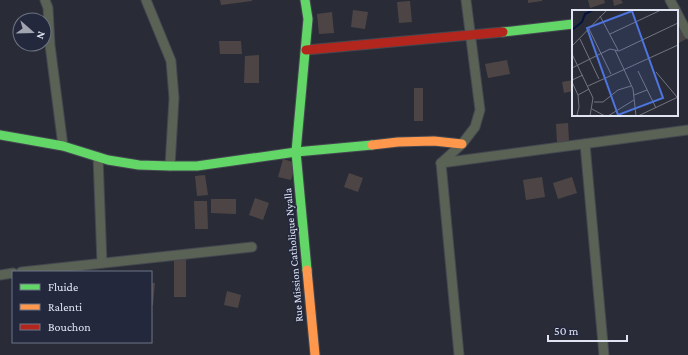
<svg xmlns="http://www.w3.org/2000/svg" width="688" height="355" font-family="'Crimson Pro',serif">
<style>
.building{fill:#4d4545}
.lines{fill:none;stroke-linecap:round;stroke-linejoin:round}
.street-casing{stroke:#444750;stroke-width:11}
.fast-casing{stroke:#444750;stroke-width:11}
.slow-casing{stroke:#444750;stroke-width:11}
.jam-casing{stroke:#444750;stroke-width:11}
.street{stroke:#596255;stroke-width:9}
.fast{stroke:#63d668;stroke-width:9}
.slow{stroke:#ff974d;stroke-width:9}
.jam{stroke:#b3261e;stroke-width:9}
.labels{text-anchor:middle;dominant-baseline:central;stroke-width:3.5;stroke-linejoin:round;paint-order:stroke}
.street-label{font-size:11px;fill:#e1e5f3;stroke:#23283c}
.inset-river{fill:none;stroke:#04143e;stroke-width:2}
.inset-road{fill:none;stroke:#737682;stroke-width:1}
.view{fill:#4e74df;fill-opacity:0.15;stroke:#4e74df;stroke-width:2}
.inset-edge{fill:none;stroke:#e1e5f3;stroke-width:2}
</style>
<rect width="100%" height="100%" fill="#292c36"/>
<!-- building -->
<g class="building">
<polygon points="220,0 252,0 252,1 221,5"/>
<polygon points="528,0 542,0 542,1 528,3"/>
<polygon points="588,0 604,0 605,3 590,8"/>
<polygon points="613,0 621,0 623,3 614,6"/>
<polygon points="410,1 412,22 399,23 397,2"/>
<polygon points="353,10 368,12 365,29 351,27"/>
<polygon points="332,12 334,33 319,34 317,14"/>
<polygon points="677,17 688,38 677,44"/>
<polygon points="219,41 241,41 242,54 220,54"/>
<polygon points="259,55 259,83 244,83 245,56"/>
<polygon points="507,60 510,74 488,78 485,64"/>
<polygon points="573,80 573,91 564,93 562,82"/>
<rect x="414" y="88" width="9" height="33"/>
<polygon points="568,123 569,142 557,143 556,124"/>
<polygon points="283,159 296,163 291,180 278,177"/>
<polygon points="349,173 363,178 358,192 344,187"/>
<polygon points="205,175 208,195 197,196 195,176"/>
<polygon points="542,177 545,197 526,200 523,180"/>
<polygon points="572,177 577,193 558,199 553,183"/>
<polygon points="255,198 269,203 263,220 249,215"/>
<polygon points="211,199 236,199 236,214 211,213"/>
<polygon points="194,201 207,201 208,229 195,229"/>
<rect x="174" y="258" width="12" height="39"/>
<polygon points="151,283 155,283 153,305 151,305"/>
<polygon points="227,291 241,295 238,308 224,305"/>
</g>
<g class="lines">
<defs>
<g id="street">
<polyline points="45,0 48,8 50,45 63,146"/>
<polyline points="146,0 171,61 174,98 170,166"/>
<polyline points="670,0 676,11"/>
<polyline points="677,13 688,34"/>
<polyline points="585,144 604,355"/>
<polyline points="98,157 102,263"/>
<polyline points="441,163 688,130"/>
<polyline points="441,163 459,355"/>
<polyline points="441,163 462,144 475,127 480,110 466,0"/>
<polyline points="21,272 252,247"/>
<polyline points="0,275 13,273"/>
</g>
<g id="fast">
<polyline points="305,0 308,19 296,152 307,270"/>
<polyline points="503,32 573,24"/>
<polyline points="0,135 63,146 108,160 139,165 170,166 197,166 296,152 372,145"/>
</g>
<g id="slow">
<polyline points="372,145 398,142 434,141 462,144"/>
<polyline points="307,270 315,355"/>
</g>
<polyline id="jam" points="306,50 503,32"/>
</defs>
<!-- street casing -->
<use href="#street" class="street-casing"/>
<!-- fast casing -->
<use href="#fast" class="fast-casing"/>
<!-- slow casing -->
<use href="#slow" class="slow-casing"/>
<!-- jam casing -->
<use href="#jam" class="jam-casing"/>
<!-- street -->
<use href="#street" class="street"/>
<!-- fast -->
<use href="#fast" class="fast"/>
<!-- slow -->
<use href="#slow" class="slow"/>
<!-- jam -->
<use href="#jam" class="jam"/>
</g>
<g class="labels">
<!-- street labels -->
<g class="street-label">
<text transform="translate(293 255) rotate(-95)">Rue Mission Catholique Nyalla</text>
</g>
</g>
<!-- overview -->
<g transform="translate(572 10)">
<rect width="106" height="106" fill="#292c36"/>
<path class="inset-river" d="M0,20l10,-8 3,-8 8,-4"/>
<path class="inset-road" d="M28,6l18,34M17,19l22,45M38,24l51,-24M8,29l19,40M0,36l35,-36M43,40l18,39 3,27M0,44l21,44 -3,18M0,58l38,-19 9,2 59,-28M66,61l18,37M84,62l21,25M0,70l11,-5M0,72l6,13 1,12 -2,8M16,76l90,-41M6,85l11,-6M62,85l13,-5M22,92h9l15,-12 13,-4M20,99l13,7M36,106l26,-16M66,106l40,-19"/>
<path class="view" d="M60,1l31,87 -45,17 -31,-87z"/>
<rect width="106" height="106" class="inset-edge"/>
</g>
<!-- legend -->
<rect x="12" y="271" width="140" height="72" fill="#23283c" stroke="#6f7485"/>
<rect x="20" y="284" width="20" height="6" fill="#63d668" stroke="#6f7485"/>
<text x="48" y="291" font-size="12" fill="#e1e5f3">Fluide</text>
<rect x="20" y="304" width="20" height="6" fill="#ff974d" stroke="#6f7485"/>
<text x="48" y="311" font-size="12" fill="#e1e5f3">Ralenti</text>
<rect x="20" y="324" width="20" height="6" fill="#b3261e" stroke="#6f7485"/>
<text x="48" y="331" font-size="12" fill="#e1e5f3">Bouchon</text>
<!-- north arrow -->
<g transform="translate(32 32) rotate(110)"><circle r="19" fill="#23283c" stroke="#6f7485"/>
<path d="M0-3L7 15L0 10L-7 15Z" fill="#a1a4b1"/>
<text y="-6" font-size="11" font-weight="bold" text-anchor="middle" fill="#e1e5f3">N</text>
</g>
<!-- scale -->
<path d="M548 335v6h79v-6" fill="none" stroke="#e1e5f3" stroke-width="2"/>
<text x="554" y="335" font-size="12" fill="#e1e5f3" stroke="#23283c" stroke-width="3" paint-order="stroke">50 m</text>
</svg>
